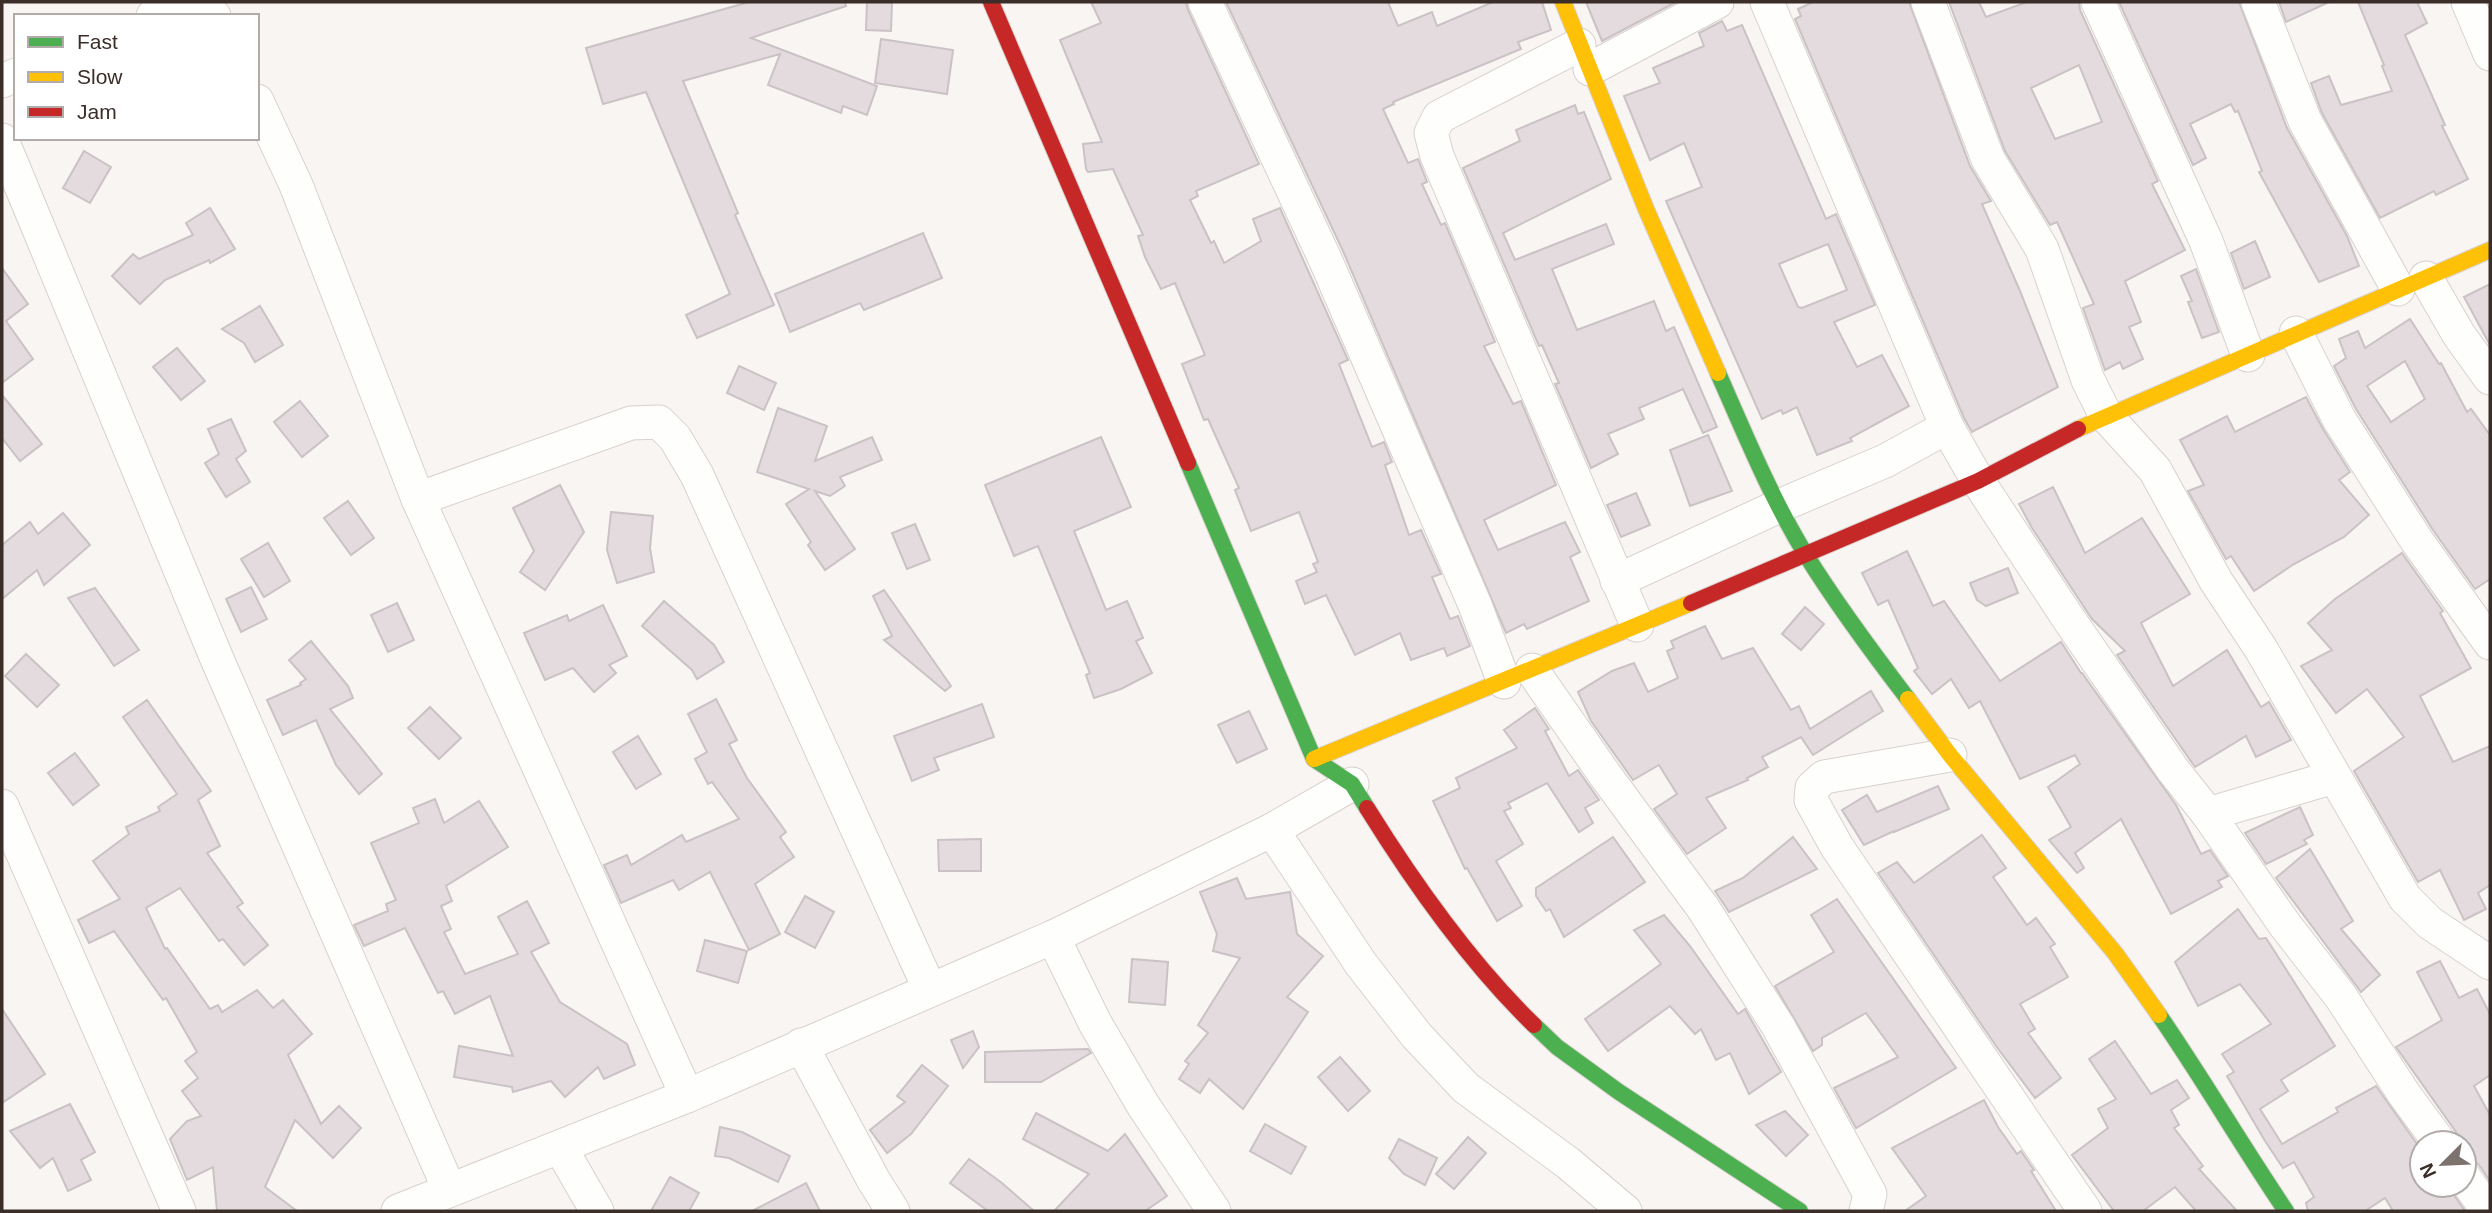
<svg xmlns="http://www.w3.org/2000/svg" width="2492" height="1213" font-family="Arial,sans-serif">
<style>
.building{fill:#e3dbde;stroke:#cac2c5;stroke-width:2;fill-rule:evenodd}
.lines{fill:none;stroke-linecap:round;stroke-linejoin:round}
.street-casing{stroke:#d9d1cd;stroke-width:35}
.fast-casing{stroke:#d9d1cd;stroke-width:18}
.slow-casing{stroke:#d9d1cd;stroke-width:18}
.jam-casing{stroke:#d9d1cd;stroke-width:18}
.street{stroke:#fefefd;stroke-width:33}
.fast{stroke:#4caf50;stroke-width:16}
.slow{stroke:#ffc107;stroke-width:16}
.jam{stroke:#c62828;stroke-width:16}
</style>
<rect width="100%" height="100%" fill="#f8f5f3"/>
<!-- building -->
<g class="building">
<polygon points="749,2 845,2 846,6 751,38 877,86 867,115 843,106 841,113 768,85 780,54 683,81 738,213 735,215 774,305 697,338 686,315 730,294 646,92 603,104 586,48"/>
<polygon points="867,2 892,2 891,31 866,30"/>
<polygon points="1091,2 1186,2 1188,10 1259,164 1196,191 1198,196 1190,200 1211,243 1214,241 1224,263 1261,241 1253,219 1280,208 1348,360 1339,364 1372,447 1384,442 1392,462 1385,465 1409,535 1421,530 1441,574 1432,577 1450,619 1458,616 1470,646 1447,656 1444,648 1411,660 1400,633 1355,655 1326,595 1305,604 1296,581 1317,572 1313,564 1318,562 1299,512 1251,531 1235,490 1239,488 1208,419 1204,420 1182,364 1205,355 1175,283 1161,289 1145,257 1138,236 1143,235 1113,169 1088,172 1086,169 1083,144 1102,142 1060,40 1101,23"/>
<polygon points="1226,2 1388,2 1398,26 1432,12 1437,26 1493,2 1542,2 1551,30 1518,42 1521,49 1393,102 1394,104 1383,109 1408,163 1418,159 1427,182 1422,184 1441,225 1445,223 1495,342 1484,346 1513,404 1521,401 1556,485 1484,520 1498,550 1565,522 1580,552 1570,557 1589,601 1527,629 1524,624 1506,633 1343,251"/>
<polygon points="1586,2 1676,2 1602,41"/>
<polygon points="1813,2 1909,2 1970,166 1991,201 1982,204 2020,291 2058,387 1972,432 1964,418 1795,19 1801,16 1798,9"/>
<path d="M1949,2h30l7,15 41,-15h52l1,8 78,171 -6,3 33,66 -60,31 16,41 -12,5 14,32 -20,10 -3,-7 -15,8 -22,-62 11,-4 -37,-82 -7,3 -45,-74zM2079,65l23,57 -47,17 -24,-51z"/>
<polygon points="2119,2 2239,2 2287,128 2347,236 2359,266 2319,282 2259,172 2262,171 2238,111 2235,112 2231,104 2190,124 2206,158 2193,165"/>
<polygon points="2279,2 2329,2 2286,22"/>
<polygon points="2358,2 2417,2 2427,23 2405,35 2445,125 2442,126 2468,179 2436,195 2434,191 2380,218 2322,113 2311,83 2329,76 2341,105 2392,91 2382,66 2384,65"/>
<path d="M1722,21l5,10 15,-6 84,194 10,-5 39,91 -41,17 23,45 25,-12 27,51 -59,32 2,3 -35,14 -20,-48 -14,7 -2,-4 -19,9 -96,-218 36,-14 -18,-44 -34,17 -26,-64 36,-13 -7,-15 51,-22 -5,-13zM1828,244l19,46 -45,18 -4,-1 -19,-43z"/>
<polygon points="881,39 953,50 947,94 875,83"/>
<polygon points="1575,105 1578,114 1584,112 1611,179 1503,233 1515,260 1606,224 1614,244 1552,269 1577,330 1654,301 1666,331 1674,327 1717,427 1703,433 1683,389 1639,408 1644,419 1608,434 1618,454 1591,468 1555,384 1559,383 1542,345 1539,346 1463,168 1520,141 1516,130"/>
<polygon points="84,151 111,167 90,203 63,188"/>
<polygon points="210,208 235,249 210,263 209,260 165,280 140,304 112,276 133,254 139,259 193,235 186,223"/>
<polygon points="923,233 942,278 864,310 860,303 790,332 775,294"/>
<polygon points="2255,241 2270,277 2244,289 2231,253"/>
<polygon points="2,268 28,304 6,321 33,359 2,383"/>
<polygon points="2196,269 2219,332 2202,338 2188,302 2192,301 2181,276"/>
<polygon points="2490,284 2490,345 2464,297"/>
<polygon points="260,306 283,345 255,362 244,343 222,329"/>
<path d="M2410,319l29,45 2,-1 26,49 4,-3 19,26v144l-15,10 -42,-59 -77,-121 -22,-43 12,-8 -7,-19 19,-8 7,17zM2405,361l20,38 -34,23 -24,-36z"/>
<polygon points="177,348 205,381 181,400 153,367"/>
<polygon points="739,366 776,383 764,410 727,393"/>
<polygon points="2,395 42,444 20,461 2,438"/>
<polygon points="2306,397 2323,429 2350,472 2339,480 2369,515 2344,537 2294,564 2254,591 2231,556 2226,559 2188,491 2204,485 2180,440 2227,416 2235,432"/>
<polygon points="300,401 328,436 302,457 274,422"/>
<polygon points="778,408 827,426 815,461 872,437 882,460 840,477 845,486 830,496 815,491 855,549 825,570 808,545 811,542 786,504 809,489 757,472"/>
<polygon points="231,419 246,451 236,459 250,482 226,497 205,463 219,454 208,429"/>
<polygon points="1708,435 1732,491 1690,506 1670,450"/>
<polygon points="1101,437 1131,507 1074,531 1106,610 1127,601 1143,638 1136,641 1152,673 1121,689 1094,698 1086,675 1090,673 1038,546 1014,556 985,485"/>
<polygon points="560,485 584,532 545,590 520,572 534,551 513,508"/>
<polygon points="2053,487 2085,553 2142,518 2190,594 2141,623 2173,686 2227,650 2261,707 2269,702 2291,740 2256,757 2246,736 2195,767 2117,655 2125,651 2092,619 2032,528 2019,504"/>
<polygon points="1636,493 1650,525 1621,537 1607,505"/>
<polygon points="348,501 374,538 351,555 324,518"/>
<polygon points="611,512 653,516 650,548 654,572 617,583 607,550"/>
<polygon points="63,513 90,545 44,585 37,570 2,599 2,545 30,522 38,534"/>
<polygon points="915,524 930,560 907,569 892,533"/>
<polygon points="268,543 290,581 264,597 241,559"/>
<polygon points="1907,551 1933,606 1944,601 2000,681 2061,642 2081,673 2082,673 2176,805 2201,854 2210,850 2228,876 2218,881 2222,887 2171,914 2121,819 2075,853 2084,868 2077,873 2049,840 2071,827 2048,787 2080,764 2075,755 2020,779 1980,701 1969,708 1951,679 1932,694 1914,671 1918,668 1888,600 1878,605 1862,573"/>
<polygon points="2402,553 2443,611 2440,613 2471,668 2420,696 2453,762 2490,746 2490,885 2478,893 2486,909 2464,920 2440,870 2418,882 2354,771 2404,737 2367,689 2336,713 2301,666 2332,650 2308,623 2335,599"/>
<polygon points="2008,568 2018,593 1986,606 1977,600 1970,583"/>
<polygon points="251,587 267,619 241,632 226,599"/>
<polygon points="95,588 139,650 114,666 68,598"/>
<polygon points="884,590 951,686 945,691 884,640 892,636 873,596"/>
<polygon points="664,601 714,645 724,662 697,679 692,670 642,626"/>
<polygon points="397,603 414,640 388,652 371,615"/>
<polygon points="603,605 627,656 609,665 616,673 594,692 573,668 545,680 524,633 567,615 569,621"/>
<polygon points="1805,607 1824,624 1801,650 1782,634"/>
<polygon points="1705,626 1722,659 1753,648 1791,710 1799,706 1810,729 1871,691 1883,711 1813,755 1801,737 1762,757 1768,767 1747,778 1748,780 1706,798 1726,828 1687,854 1654,809 1677,794 1659,765 1633,780 1591,721 1578,692 1612,671 1634,663 1648,692 1678,678 1667,651 1674,648 1671,641"/>
<polygon points="311,641 348,686 353,698 330,709 382,774 359,794 336,765 316,720 283,735 267,700 301,685 300,683 306,679 289,660"/>
<polygon points="26,654 59,685 37,707 5,676"/>
<polygon points="716,699 737,740 729,744 747,778 786,832 780,837 794,857 755,884 780,934 749,950 710,872 679,890 673,880 621,903 604,865 627,855 631,865 682,835 686,842 739,819 712,782 708,784 695,759 707,752 688,714"/>
<polygon points="147,700 211,791 198,800 220,846 207,853 243,903 237,907 268,945 244,965 223,939 219,941 180,888 146,908 165,949 167,948 210,1009 218,1005 222,1012 257,990 273,1008 283,1000 312,1034 288,1055 321,1124 339,1106 361,1128 333,1158 295,1120 265,1187 297,1211 217,1211 213,1167 187,1180 170,1139 187,1121 201,1116 182,1091 198,1078 185,1061 197,1052 166,998 163,1000 114,931 89,943 78,920 120,899 93,861 129,834 126,827 160,811 158,807 177,794 123,717"/>
<polygon points="982,704 994,737 934,758 939,770 912,781 894,736"/>
<polygon points="430,707 461,738 439,759 408,728"/>
<polygon points="1535,708 1549,729 1545,731 1569,776 1578,770 1599,800 1585,808 1593,823 1579,832 1547,783 1508,803 1511,808 1504,811 1523,844 1496,861 1522,906 1497,921 1467,868 1465,869 1433,801 1460,788 1456,778 1517,748 1504,730"/>
<polygon points="1249,711 1267,749 1237,763 1218,725"/>
<polygon points="638,736 661,774 636,789 613,752"/>
<polygon points="75,753 99,785 73,805 48,773"/>
<polygon points="1938,786 1949,809 1894,832 1894,831 1864,845 1842,810 1867,795 1877,812"/>
<polygon points="435,799 444,823 479,801 508,847 446,886 452,901 441,906 451,929 444,932 465,974 518,954 498,917 527,901 549,943 531,952 560,1002 627,1044 635,1065 604,1079 598,1067 565,1097 551,1081 513,1092 512,1087 454,1077 459,1046 513,1056 490,996 455,1014 443,991 438,993 405,928 364,946 354,925 388,911 386,904 396,900 371,843 419,823 413,808"/>
<polygon points="2300,807 2313,835 2304,840 2307,844 2266,864 2245,833"/>
<polygon points="1982,835 2006,868 1993,877 2027,925 2036,918 2055,944 2050,947 2068,977 2020,1004 2035,1029 2028,1033 2061,1078 2035,1098 1996,1046 1878,873 1897,862 1914,883"/>
<polygon points="1613,837 1645,882 1564,937 1550,909 1546,911 1536,896 1536,888"/>
<polygon points="1793,837 1817,869 1729,912 1715,891 1743,878"/>
<polygon points="981,839 981,871 939,871 938,840"/>
<polygon points="2310,849 2353,921 2341,929 2380,975 2361,992 2276,878"/>
<polygon points="1237,878 1246,899 1290,892 1297,934 1323,956 1287,997 1308,1012 1243,1109 1209,1079 1200,1093 1179,1079 1189,1064 1185,1061 1208,1033 1198,1025 1240,958 1213,951 1217,934 1200,892"/>
<polygon points="805,896 834,912 815,948 785,932"/>
<polygon points="1837,899 1956,1068 1856,1128 1834,1088 1898,1057 1866,1013 1822,1038 1822,1045 1813,1051 1775,986 1834,952 1811,915"/>
<polygon points="2238,909 2259,939 2266,938 2335,1046 2281,1080 2288,1091 2260,1109 2282,1144 2338,1112 2336,1108 2376,1086 2422,1151 2422,1185 2447,1185 2465,1211 2393,1211 2385,1198 2365,1211 2308,1211 2306,1203 2314,1197 2294,1162 2283,1168 2265,1141 2227,1076 2234,1072 2222,1054 2271,1024 2240,984 2198,1006 2175,962"/>
<polygon points="1664,915 1690,946 1738,1014 1745,1009 1781,1072 1749,1094 1730,1053 1716,1060 1701,1029 1695,1034 1670,1006 1608,1051 1585,1019 1661,964 1634,930"/>
<polygon points="705,940 747,951 738,983 697,971"/>
<polygon points="1132,959 1168,962 1165,1005 1129,1002"/>
<polygon points="2440,961 2459,998 2477,989 2490,1014 2490,1075 2474,1086 2490,1115 2490,1181 2479,1165 2473,1160 2464,1158 2464,1143 2459,1143 2456,1132 2396,1047 2442,1020 2417,972"/>
<polygon points="2,1009 45,1074 2,1103"/>
<polygon points="973,1031 979,1047 963,1068 951,1040"/>
<polygon points="2115,1041 2151,1094 2177,1080 2189,1098 2171,1110 2179,1125 2174,1128 2203,1166 2199,1169 2237,1211 2196,1211 2175,1187 2143,1211 2114,1211 2072,1155 2108,1128 2098,1109 2116,1099 2089,1059"/>
<polygon points="1088,1049 1091,1053 1041,1082 985,1082 985,1052"/>
<polygon points="1340,1057 1370,1091 1348,1111 1318,1077"/>
<polygon points="922,1065 948,1086 911,1134 887,1153 870,1130 905,1102 897,1096"/>
<polygon points="1984,1100 1998,1127 2017,1154 2021,1151 2034,1170 2031,1171 2056,1211 1905,1211 1926,1196 1892,1148"/>
<polygon points="70,1104 95,1152 81,1160 91,1180 68,1191 53,1158 40,1168 10,1131"/>
<polygon points="1785,1111 1808,1135 1786,1156 1756,1125"/>
<polygon points="1036,1113 1108,1151 1125,1134 1167,1196 1145,1211 1054,1211 1089,1174 1023,1139"/>
<polygon points="1265,1124 1306,1147 1291,1174 1250,1151"/>
<polygon points="720,1127 742,1132 790,1156 778,1182 729,1158 715,1156"/>
<polygon points="1468,1137 1486,1153 1454,1189 1436,1174"/>
<polygon points="1399,1139 1437,1158 1425,1185 1404,1174 1389,1158"/>
<polygon points="969,1159 1002,1183 1034,1211 988,1211 950,1183"/>
<polygon points="670,1177 699,1193 689,1211 651,1211"/>
<polygon points="806,1183 820,1211 752,1211"/>
</g>
<g class="lines">
<defs>
<g id="street">
<polyline points="1205,2 1325,259 1475,605 1504,682"/>
<polyline points="1767,2 1947,427 1978,481 2068,618 2173,770 2208,814 2285,925 2341,997 2404,1094 2440,1143"/>
<polyline points="1928,2 1988,159 2042,249 2088,380 2106,416 2155,470 2216,581 2261,649 2405,898 2430,923 2490,963"/>
<polyline points="2098,2 2206,241 2248,355"/>
<polyline points="2258,2 2305,121 2398,289"/>
<polyline points="2468,2 2490,54"/>
<polyline points="153,16 183,6 206,8 214,16"/>
<polyline points="1579,45 1439,117 1431,133 1437,156 1637,625"/>
<polyline points="1590,69 1717,2"/>
<polyline points="2,81 16,75"/>
<polyline points="257,101 296,185 418,499 687,1096"/>
<polyline points="2,140 217,659 449,1189"/>
<polyline points="2426,278 2459,335 2490,378"/>
<polyline points="2296,333 2339,419 2417,541 2490,643"/>
<polyline points="418,499 631,423 659,422 675,438 697,475 930,990"/>
<polyline points="1617,581 1779,506 1885,461 1947,427"/>
<polyline points="1532,670 1605,775 1703,908 1778,1026 1870,1194 1866,1211"/>
<polyline points="1950,755 1824,777 1812,788 1811,800 1837,847 2085,1211"/>
<polyline points="2,806 179,1211"/>
<polyline points="2208,814 2334,777"/>
<polyline points="1272,830 1361,964 1417,1036 1466,1088 1568,1163 1625,1211"/>
<polyline points="1053,937 1095,1023 1143,1105 1214,1211"/>
<polyline points="801,1045 874,1181 893,1211"/>
<polyline points="560,1147 597,1211"/>
<polyline points="2464,1177 2488,1211"/>
<polyline points="398,1211 687,1096 1053,937 1272,830 1352,784"/>
</g>
<g id="fast">
<path d="M1718,373c27,61 53,125 88,182 31,50 66,97 102,144"/>
<polyline points="1188,463 1314,759 1352,784 1367,808"/>
<path d="M2159,1015c44,64 83,131 127,196"/>
<polyline points="1534,1025 1557,1047 1619,1092 1800,1211"/>
</g>
<g id="slow">
<polyline points="1563,2 1646,209 1718,373"/>
<polyline points="2078,429 2490,250"/>
<polyline points="1908,699 1950,755 2115,953 2159,1015"/>
<polyline points="1314,759 1691,603"/>
</g>
<g id="jam">
<polyline points="991,2 1188,463"/>
<polyline points="1691,603 1978,481 2078,429"/>
<path d="M1367,808c46,74 104,156 167,217"/>
</g>
</defs>
<!-- street casing -->
<use href="#street" class="street-casing"/>
<!-- fast casing -->
<use href="#fast" class="fast-casing"/>
<!-- slow casing -->
<use href="#slow" class="slow-casing"/>
<!-- jam casing -->
<use href="#jam" class="jam-casing"/>
<!-- street -->
<use href="#street" class="street"/>
<!-- fast -->
<use href="#fast" class="fast"/>
<!-- slow -->
<use href="#slow" class="slow"/>
<!-- jam -->
<use href="#jam" class="jam"/>
</g>
<!-- border -->
<rect width="2492" height="1213" fill="none" stroke="#3b2d27" stroke-width="7"/>
<!-- legend -->
<rect x="14" y="14" width="245" height="126" fill="#ffffff" stroke="#b1aba9" stroke-width="2"/>
<rect x="28" y="37" width="35" height="10" fill="#4caf50" stroke="#b1aba9" stroke-width="2"/>
<text x="77" y="49" font-size="21" fill="#3b2d27">Fast</text>
<rect x="28" y="72" width="35" height="10" fill="#ffc107" stroke="#b1aba9" stroke-width="2"/>
<text x="77" y="84" font-size="21" fill="#3b2d27">Slow</text>
<rect x="28" y="107" width="35" height="10" fill="#c62828" stroke="#b1aba9" stroke-width="2"/>
<text x="77" y="119" font-size="21" fill="#3b2d27">Jam</text>
<!-- north arrow -->
<g transform="translate(2443 1164) rotate(246)"><circle r="33" fill="#ffffff" stroke="#b1aba9" stroke-width="2"/>
<path d="M0-5L12 26L0 18L-12 26Z" fill="#7d736e"/>
<text y="-10" font-size="19" font-weight="bold" text-anchor="middle" fill="#3b2d27">N</text>
</g>
</svg>
